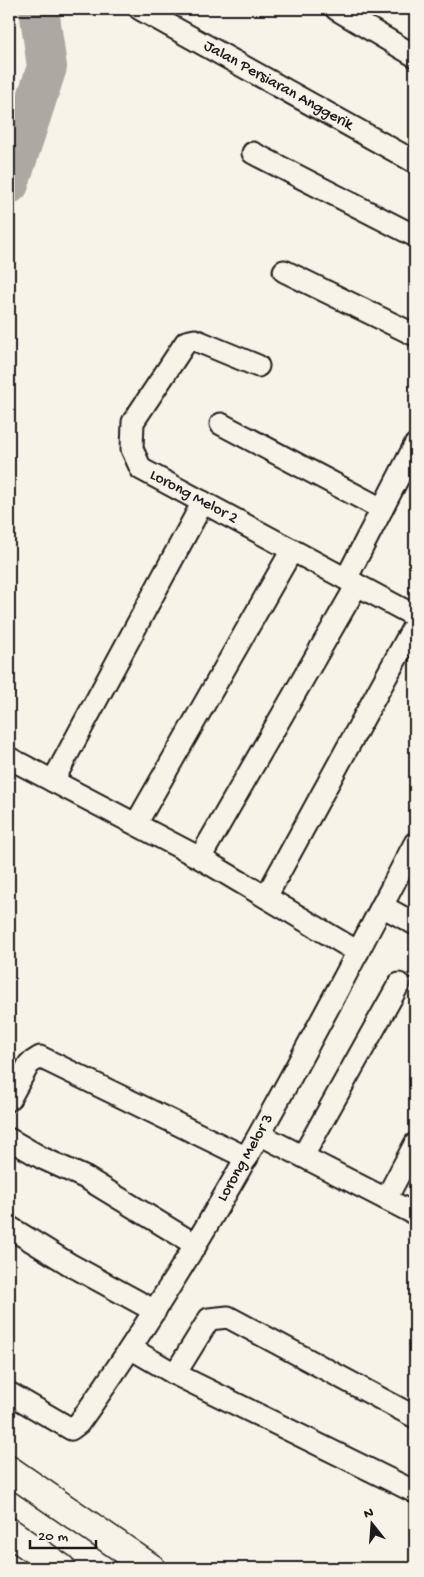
<svg xmlns="http://www.w3.org/2000/svg" width="424" height="1577" font-family="'Gochi Hand',sans-serif">
<style>
.lines{fill:none;stroke-linecap:round;stroke-linejoin:round}
.river{stroke:#aca9a2;stroke-width:40}
.minor-casing{stroke:#1c1c1c;stroke-width:25}
.highway-casing{stroke:#1c1c1c;stroke-width:31}
.minor{stroke:#f7f3e8;stroke-width:21}
.highway{stroke:#f7f3e8;stroke-width:28}
.labels{text-anchor:middle;dominant-baseline:central;stroke-width:5;stroke-linejoin:round;paint-order:stroke}
.street-label{font-size:16px;fill:#1c1c1c;stroke:#f7f3e8}
</style>
<rect width="100%" height="100%" fill="#f7f3e8"/>
<filter id="ink" filterUnits="userSpaceOnUse"><feTurbulence type="fractalNoise" baseFrequency=".02" numOctaves="2"/><feDisplacementMap in="SourceGraphic" scale="10" xChannelSelector="R" yChannelSelector="G"/><feConvolveMatrix kernelMatrix="1 2 1 2 8 2 1 2 1" color-interpolation-filters="sRGB"/></filter>
<g filter="url(#ink)">
<g class="lines">
<!-- river -->
<polyline class="river" points="9,184 47,67 39,9"/>
<defs>
<g id="minor">
<path id="s1" d="M140,9l275,153"/>
<polyline points="336,9 415,56"/>
<polyline points="253,153 415,236"/>
<polyline points="284,271 415,335"/>
<path id="s2" d="M258,366l-63,-26 -9,2 -53,80 -1,27 9,20 274,147"/>
<polyline points="221,424 382,509"/>
<polyline points="346,579 415,445"/>
<polyline points="9,758 200,858 358,952"/>
<polyline points="53,781 203,502"/>
<polyline points="136,824 292,550"/>
<polyline points="200,858 357,585"/>
<polyline points="266,897 415,624"/>
<polyline points="382,906 415,924"/>
<polyline points="9,1100 29,1064 40,1057 247,1158"/>
<polyline points="261,1135 415,1214"/>
<polyline points="9,1139 42,1158 86,1178 196,1245"/>
<polyline points="303,1156 399,984"/>
<polyline points="386,1199 415,1144"/>
<polyline points="9,1227 69,1264 155,1311"/>
<polyline points="132,1349 175,1374 415,1492"/>
<polyline points="175,1374 209,1319 228,1317 415,1417"/>
<path id="s3" d="M9,1393l62,36 8,-6c130,-182 232,-382 336,-580"/>
</g>
<g id="highway">
<polyline points="9,1470 151,1568"/>
<polyline points="9,1532 61,1568"/>
</g>
</defs>
<!-- minor casing -->
<use href="#minor" class="minor-casing"/>
<!-- highway casing -->
<use href="#highway" class="highway-casing"/>
<!-- minor -->
<use href="#minor" class="minor"/>
<!-- highway -->
<use href="#highway" class="highway"/>
</g>
</g>
<g class="labels">
<!-- street labels -->
<g class="street-label">
<text stroke="none"><textPath href="#s1" startOffset="158">Jalan Persiaran Anggerik</textPath></text>
<text stroke="none"><textPath href="#s2" startOffset="282">Lorong Melor 2</textPath></text>
<text stroke="none"><textPath href="#s3" startOffset="395">Lorong Melor 3</textPath></text>
</g>
</g>
<!-- margin -->
<rect width="424" height="1577" fill="none" stroke="#f7f3e8" stroke-width="30"/>
<rect x="15" y="15" width="394" height="1547" fill="none" stroke="#1c1c1c" stroke-width="2" filter="url(#ink)"/>
<!-- north arrow -->
<g transform="translate(372 1524) rotate(343)" stroke="#f7f3e8" stroke-width="4" paint-order="stroke">
<path d="M0-4L9 19L0 12L-9 19Z" fill="#1c1c1c"/>
<text y="-8" font-size="14" font-weight="bold" text-anchor="middle" fill="#1c1c1c">N</text>
</g>
<!-- scale -->
<path d="M30 1540v8h66v-8" fill="none" stroke="#1c1c1c" stroke-width="2.5"/>
<text x="38" y="1540" font-size="15" fill="#1c1c1c" stroke="#f7f3e8" stroke-width="4" paint-order="stroke">20 m</text>
</svg>
